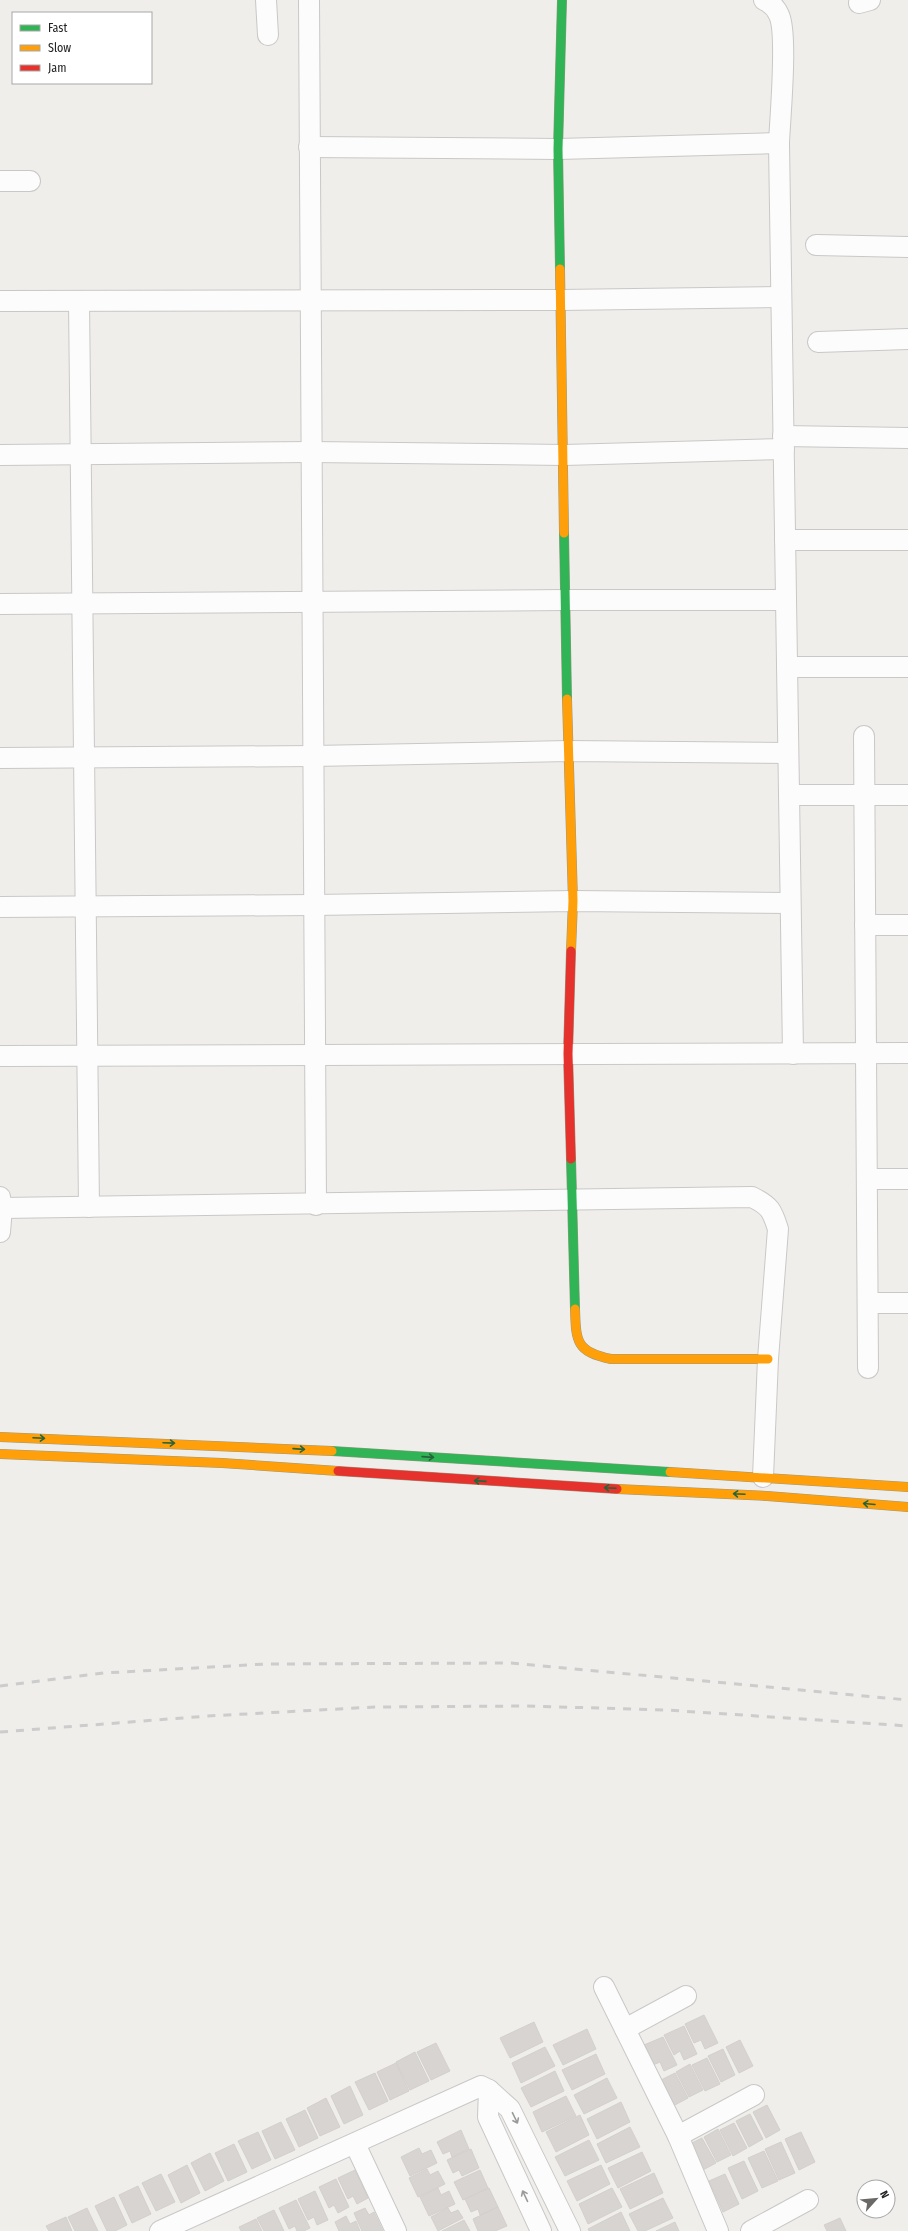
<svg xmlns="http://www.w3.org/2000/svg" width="908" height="2231" font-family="'Fira Sans Condensed',sans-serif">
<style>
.building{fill:#d7d4d2;stroke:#d3d0cc}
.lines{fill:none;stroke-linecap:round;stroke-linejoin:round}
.street-casing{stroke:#c9c8c7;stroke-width:22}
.fast-casing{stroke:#999a82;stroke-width:10}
.slow-casing{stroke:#999a82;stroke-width:10}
.jam-casing{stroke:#999a82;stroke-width:10}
.street{stroke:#fdfcfc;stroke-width:20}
.fast{stroke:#30b455;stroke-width:9}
.slow{stroke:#ff9f0a;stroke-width:9}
.jam{stroke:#e5322d;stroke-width:9}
.rail{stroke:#ccc;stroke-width:3;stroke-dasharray:8 8;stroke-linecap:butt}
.oneway{stroke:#286439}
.oneway2{stroke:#9a9a9a}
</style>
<rect width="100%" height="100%" fill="#f0eeeb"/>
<!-- building -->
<g class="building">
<polygon points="704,2015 718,2043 705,2049 701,2040 694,2043 685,2024"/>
<polygon points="534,2022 543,2042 510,2058 500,2038"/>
<polygon points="684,2026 697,2054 684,2060 680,2051 674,2055 664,2035"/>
<polygon points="587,2029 596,2049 563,2065 553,2045"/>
<polygon points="663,2037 677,2065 664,2071 660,2062 653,2065 644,2045"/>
<polygon points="740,2040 753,2066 739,2073 726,2047"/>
<polygon points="436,2043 450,2071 431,2080 417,2052"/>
<polygon points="545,2047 555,2066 521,2083 512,2063"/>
<polygon points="723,2049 735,2075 721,2082 708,2056"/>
<polygon points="415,2052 429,2081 410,2090 396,2062"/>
<polygon points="596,2054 605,2074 572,2090 562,2070"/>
<polygon points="707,2058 720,2084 705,2091 692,2065"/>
<polygon points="396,2063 409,2091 390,2100 377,2072"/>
<polygon points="690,2064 703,2090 689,2097 676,2072"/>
<polygon points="555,2071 564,2091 531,2107 521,2088"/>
<polygon points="375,2073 388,2101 369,2110 355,2082"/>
<polygon points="675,2073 688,2098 673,2106 661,2080"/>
<polygon points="607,2078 617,2098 584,2114 574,2095"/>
<polygon points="350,2086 363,2115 344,2124 331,2096"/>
<polygon points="566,2096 576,2116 542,2132 533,2112"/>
<polygon points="326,2098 340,2127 320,2136 307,2108"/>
<polygon points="621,2102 630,2122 597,2139 587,2119"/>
<polygon points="767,2105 780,2130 766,2138 753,2112"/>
<polygon points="305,2110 318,2138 299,2147 286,2119"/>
<polygon points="750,2114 763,2139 749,2147 736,2121"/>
<polygon points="580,2115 589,2135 556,2152 546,2132"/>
<polygon points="281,2122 295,2150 275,2159 262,2131"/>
<polygon points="734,2123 747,2148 733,2156 720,2130"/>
<polygon points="630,2127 640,2147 606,2163 597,2144"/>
<polygon points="718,2129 731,2155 717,2162 704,2137"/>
<polygon points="461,2130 469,2149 452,2157 450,2151 443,2154 437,2142"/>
<polygon points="258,2132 271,2160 252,2169 238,2141"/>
<polygon points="801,2132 815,2162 799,2170 785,2139"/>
<polygon points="702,2138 716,2163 701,2171 688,2145"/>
<polygon points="589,2140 599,2160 565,2176 555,2157"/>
<polygon points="781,2142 795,2173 779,2180 765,2149"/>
<polygon points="234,2144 247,2172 228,2181 215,2153"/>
<polygon points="419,2148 422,2154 431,2150 437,2163 410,2176 401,2157"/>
<polygon points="471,2149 479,2168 462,2176 459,2170 453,2173 447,2160"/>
<polygon points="764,2151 778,2181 762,2188 748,2158"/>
<polygon points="642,2152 651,2171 618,2188 608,2168"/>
<polygon points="210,2153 224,2181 205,2191 191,2163"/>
<polygon points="744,2161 758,2191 742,2199 728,2168"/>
<polygon points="187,2165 200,2193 181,2203 168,2175"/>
<polygon points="601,2165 610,2184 577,2201 567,2181"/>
<polygon points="427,2169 430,2175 438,2171 445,2184 418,2197 409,2178"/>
<polygon points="355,2170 368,2198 357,2204 353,2196 348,2199 338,2178"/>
<polygon points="480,2170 488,2188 463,2200 454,2182"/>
<polygon points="654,2173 663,2193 630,2209 620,2189"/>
<polygon points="161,2174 175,2202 156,2211 142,2183"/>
<polygon points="725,2174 739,2204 723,2212 709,2181"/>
<polygon points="336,2179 349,2207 338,2213 334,2205 329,2208 319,2187"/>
<polygon points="138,2186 151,2214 132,2223 119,2195"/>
<polygon points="438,2188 441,2195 449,2191 455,2204 429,2216 420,2197"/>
<polygon points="489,2188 498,2207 480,2215 478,2209 471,2212 465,2199"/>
<polygon points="612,2188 622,2207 588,2224 579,2204"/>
<polygon points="315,2191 328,2220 317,2225 314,2217 308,2220 298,2199"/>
<polygon points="114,2197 127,2225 115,2231 107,2231 95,2206"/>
<polygon points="663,2198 673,2218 645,2231 638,2231 629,2214"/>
<polygon points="296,2200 310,2228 304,2231 297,2231 295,2226 289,2229 279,2208"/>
<polygon points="498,2207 507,2226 495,2231 478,2231 473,2219"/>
<polygon points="87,2208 98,2231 75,2231 68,2217"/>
<polygon points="365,2208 369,2215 374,2212 383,2231 362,2231 354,2213"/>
<polygon points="448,2208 451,2213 458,2210 463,2218 438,2231 431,2217"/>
<polygon points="274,2210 284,2231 264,2231 257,2218"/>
<polygon points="621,2212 630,2231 589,2231 588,2229"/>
<polygon points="346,2216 350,2224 356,2221 360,2231 339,2231 335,2222"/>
<polygon points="66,2217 72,2231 49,2231 46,2226"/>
<polygon points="840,2218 846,2231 827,2231 824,2225"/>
<polygon points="256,2219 262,2231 241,2231 239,2227"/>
<polygon points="464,2220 470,2231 442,2231"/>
<polygon points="675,2222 679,2231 656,2231"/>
</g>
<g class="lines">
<defs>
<g id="street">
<polyline points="266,0 268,35"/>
<polyline points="309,0 316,1205"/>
<path d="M764,0c7,3 12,8 15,15 9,19 1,103 0,128l14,911"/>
<polyline points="859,3 870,0"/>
<polyline points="309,147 558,149 779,143"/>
<polyline points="0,181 30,181"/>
<polyline points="816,245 908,247"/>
<polyline points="0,301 560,300 781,297"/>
<polyline points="79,301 89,1207"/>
<polyline points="818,342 908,339"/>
<polyline points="783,436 908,438"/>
<polyline points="0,455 311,452 564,455 784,449"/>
<polyline points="785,540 908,540"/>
<polyline points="0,604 565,600 786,600"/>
<polyline points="787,667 908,667"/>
<polyline points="864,736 868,1368"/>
<polyline points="0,758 313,756 568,751 788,753"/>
<polyline points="789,795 908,795"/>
<polyline points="0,907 314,905 573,901 790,903"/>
<polyline points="865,925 908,925"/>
<polyline points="0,1056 908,1053"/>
<polyline points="867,1179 908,1179"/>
<polyline points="0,1197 2,1208 0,1232"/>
<path d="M2,1208l750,-11c18,9 20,13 26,32l-10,130 -5,118"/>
<polyline points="868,1303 908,1303"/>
<polyline points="604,1987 678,2136 718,2231"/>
<polyline points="625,2029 686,1996"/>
<polyline points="489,2090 488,2117 541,2231"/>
<polyline points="678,2136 754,2095"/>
<polyline points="355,2144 396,2231"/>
<polyline points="160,2231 481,2086 489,2090 510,2109 570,2231"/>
<polyline points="751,2231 808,2200"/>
</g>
<g id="fast">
<polyline points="560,269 558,149 562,0"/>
<polyline points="564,533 567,699"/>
<polyline points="571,1159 575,1309"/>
<polyline points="332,1451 670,1472"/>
</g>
<g id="slow">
<polyline points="560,269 564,533"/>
<polyline points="567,699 573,901 571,951"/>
<path d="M575,1309c1,32 1,43 36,50h157"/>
<polyline points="0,1437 332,1451"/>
<polyline points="0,1454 222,1463 338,1471"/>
<polyline points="670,1472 908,1487"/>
<polyline points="617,1489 767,1496 908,1507"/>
</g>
<g id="jam">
<polyline points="571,1159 568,1054 571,951"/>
<polyline points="338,1471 617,1489"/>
</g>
</defs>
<!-- street casing -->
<use href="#street" class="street-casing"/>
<!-- fast casing -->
<use href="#fast" class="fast-casing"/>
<!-- slow casing -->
<use href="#slow" class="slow-casing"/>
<!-- jam casing -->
<use href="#jam" class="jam-casing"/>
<!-- street -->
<use href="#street" class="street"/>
<!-- fast -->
<use href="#fast" class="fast"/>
<!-- slow -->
<use href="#slow" class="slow"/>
<!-- jam -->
<use href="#jam" class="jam"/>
<!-- rail -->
<g class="rail">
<polyline points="0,1686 104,1673 266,1664 511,1663 908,1700"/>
<polyline points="0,1732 208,1716 375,1707 527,1706 666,1710 908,1726"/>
</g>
</g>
<!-- one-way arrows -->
<defs><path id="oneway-shaft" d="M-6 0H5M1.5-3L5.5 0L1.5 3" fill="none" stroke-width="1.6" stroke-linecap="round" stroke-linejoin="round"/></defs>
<g class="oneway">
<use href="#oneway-shaft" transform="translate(39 1438) rotate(3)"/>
<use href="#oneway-shaft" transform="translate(169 1443) rotate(2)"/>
<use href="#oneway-shaft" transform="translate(299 1449) rotate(4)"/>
<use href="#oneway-shaft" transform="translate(428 1457) rotate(4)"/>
<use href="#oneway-shaft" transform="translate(480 1481) rotate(-176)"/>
<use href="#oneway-shaft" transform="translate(610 1488) rotate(-177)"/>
<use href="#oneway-shaft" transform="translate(739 1494) rotate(-177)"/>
<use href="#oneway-shaft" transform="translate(869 1504) rotate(-175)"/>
</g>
<g class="oneway2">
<use href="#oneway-shaft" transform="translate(515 2118) rotate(64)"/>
<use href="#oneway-shaft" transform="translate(525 2196) rotate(-115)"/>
</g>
<!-- legend -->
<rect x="12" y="12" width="140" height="72" fill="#ffffff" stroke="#a7a7a7"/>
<rect x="20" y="25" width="20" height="6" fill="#30b455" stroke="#a7a7a7"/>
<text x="48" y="32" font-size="12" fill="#222222">Fast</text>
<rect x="20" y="45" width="20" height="6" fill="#ff9f0a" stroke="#a7a7a7"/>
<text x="48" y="52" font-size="12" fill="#222222">Slow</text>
<rect x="20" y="65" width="20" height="6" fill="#e5322d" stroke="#a7a7a7"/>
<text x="48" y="72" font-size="12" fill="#222222">Jam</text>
<!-- north arrow -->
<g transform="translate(876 2199) rotate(63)"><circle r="19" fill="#ffffff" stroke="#a7a7a7"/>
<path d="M0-3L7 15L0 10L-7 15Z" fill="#6a6968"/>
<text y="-6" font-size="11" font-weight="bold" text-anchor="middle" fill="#222222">N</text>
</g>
</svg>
